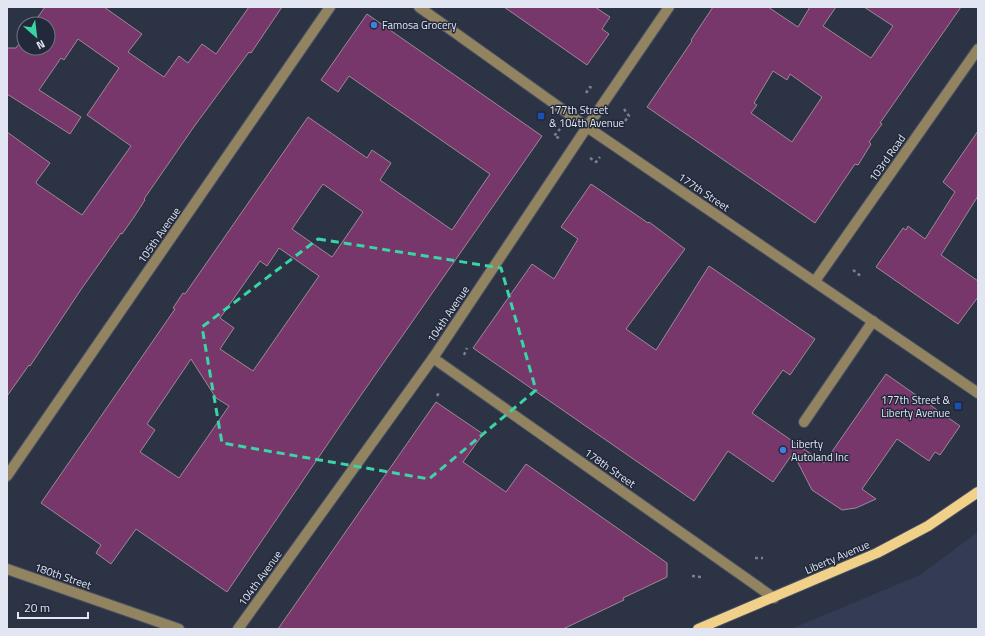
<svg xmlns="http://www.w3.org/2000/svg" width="985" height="636" font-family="'Titillium Web',sans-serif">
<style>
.built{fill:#333c54}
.building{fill:#78376b;stroke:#9d8897;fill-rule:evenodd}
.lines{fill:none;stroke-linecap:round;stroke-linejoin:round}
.minor-casing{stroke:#495061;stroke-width:12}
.major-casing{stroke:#495061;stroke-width:12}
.path{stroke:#7a8090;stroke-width:2.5;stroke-dasharray:3 3;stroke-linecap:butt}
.minor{stroke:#928361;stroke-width:10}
.major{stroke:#f1d18a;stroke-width:10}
.marked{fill:none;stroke:#3ad4a5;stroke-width:3;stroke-dasharray:8 5;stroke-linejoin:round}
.shop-dot{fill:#3f7fe0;stroke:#22293b;stroke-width:1.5}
.transit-dot{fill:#1a4fb4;stroke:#22293b;stroke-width:1.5}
.labels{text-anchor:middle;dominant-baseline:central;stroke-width:3;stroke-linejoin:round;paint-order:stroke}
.poi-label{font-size:11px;fill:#e1e6f2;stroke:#22293b;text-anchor:start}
.street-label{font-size:11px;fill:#e1e6f2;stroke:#22293b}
</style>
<rect width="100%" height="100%" fill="#2c3345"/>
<!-- built -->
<polygon class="built" points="978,532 978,629 791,629 920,575"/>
<!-- building -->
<g class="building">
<polygon points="45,7 104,7 142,34 128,52 164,77 179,56 188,63 202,44 216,54 249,7 282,7 251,53 249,52 193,128 144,199 145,200 134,217 122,234 121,233 82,288 30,366 29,365 7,396 7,132 50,163 36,182 37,184 82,215 131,146 87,115 119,68 78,39 64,60 61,58 39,90 81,117 70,134 7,94 7,48 16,48 24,37 24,48 48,48 48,24 33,24"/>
<polygon points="504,7 595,7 610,17 602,29 609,34 587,65"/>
<path d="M713,7h55l30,20 12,-20h26l-13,19 48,32 22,-32 -29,-19h97l-81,116 2,1 -13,18 2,2 -13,21 -3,-1 -40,59 -168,-116 45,-66 -1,-1zM773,71l14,9 3,-6 32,23 -30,45 -41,-29 6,-8 -3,-2z"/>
<path d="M367,14l175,122 -181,259 -134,197 -91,-63 -25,35 -15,-11 5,-8 -60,-42 134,-194 -2,-1 10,-15 2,1 123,-177 59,41 5,-8 19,13 -11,17 72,50 38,-56 -141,-98 -11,16 -17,-12zM323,184l40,28 -31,45 -40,-28zM279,248l40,28 -66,95 -33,-22 14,-21 -14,-10 40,-57 7,5zM191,359l25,39 13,8 -50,72 -39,-26 15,-22 -8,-6z"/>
<polygon points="978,131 978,196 941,255 978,281 978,297 958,324 876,267 903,228 906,230 908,226 925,239 955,192 943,182"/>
<polygon points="591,184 648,223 649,222 685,249 626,329 656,350 709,266 815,339 790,375 783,370 752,413 824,463 886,374 960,426 940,455 935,452 929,461 897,439 862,489 876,499 856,508 842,510 812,490 793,453 773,482 728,451 694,501 473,348 532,264 554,279 578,239 561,227"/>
<polygon points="436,402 483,434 463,462 506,492 526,464 667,563 667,577 623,598 624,600 563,629 278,629"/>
</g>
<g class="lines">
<defs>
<g id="minor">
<polyline points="419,7 587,127 978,393"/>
<polyline points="815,281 978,49"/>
<polyline points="433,358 774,598"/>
<polyline points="804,422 873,321"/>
<polyline points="7,476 330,7"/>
<polyline points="7,569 179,629"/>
<polyline points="238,629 433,358 587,127 669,7"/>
</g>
<polyline id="major" points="698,629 877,553 928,526 978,492"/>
</defs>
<!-- minor casing -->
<use href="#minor" class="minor-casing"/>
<!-- major casing -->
<use href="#major" class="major-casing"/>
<!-- path -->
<g class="path">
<polyline points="586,93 590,87 594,89"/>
<polyline points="624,109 629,116 625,121"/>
<polyline points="559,138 554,136 560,129"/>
<polyline points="590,158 596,162 600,157"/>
<polyline points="853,270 862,277"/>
<polyline points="464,355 467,348"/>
<polyline points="437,396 440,391"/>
<polyline points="755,558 763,558"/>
<polyline points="692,576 701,577"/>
</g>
<!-- minor -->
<use href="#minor" class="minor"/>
<!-- major -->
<use href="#major" class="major"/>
</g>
<!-- marked area -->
<path class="marked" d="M318,239l183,29 35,122 -107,89 -207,-36 -20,-116z"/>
<!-- markers -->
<g class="shop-dot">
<circle cx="374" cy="25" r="4"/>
<circle cx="783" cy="450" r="4"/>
</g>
<g class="transit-dot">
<rect x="537" y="112" width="8" height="8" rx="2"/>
<rect x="954" y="402" width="8" height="8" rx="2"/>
</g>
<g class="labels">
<!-- poi labels -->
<g class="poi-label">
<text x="382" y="25">Famosa Grocery</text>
<text x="549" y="110">177th Street<tspan x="549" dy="13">&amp; 104th Avenue</tspan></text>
<text x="950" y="400" text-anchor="end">177th Street &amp;<tspan x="950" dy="13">Liberty Avenue</tspan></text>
<text x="791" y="444">Liberty<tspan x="791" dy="13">Autoland Inc</tspan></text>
</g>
<!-- street labels -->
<g class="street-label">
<text transform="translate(887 158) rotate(-55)">103rd Road</text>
<text transform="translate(704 192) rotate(34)">177th Street</text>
<text transform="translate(159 235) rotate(-55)">105th Avenue</text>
<text transform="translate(448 314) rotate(-56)">104th Avenue</text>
<text transform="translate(610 468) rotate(35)">178th Street</text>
<text transform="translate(837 557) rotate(-23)">Liberty Avenue</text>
<text transform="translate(63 576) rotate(19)">180th Street</text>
<text transform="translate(260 578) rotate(-54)">104th Avenue</text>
</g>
</g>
<!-- border -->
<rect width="985" height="636" fill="none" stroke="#e1e6f2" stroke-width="16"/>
<!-- north arrow -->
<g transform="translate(36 36) rotate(152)"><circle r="19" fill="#22293b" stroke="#6e7584"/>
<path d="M0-3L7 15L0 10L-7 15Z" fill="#3ad4a5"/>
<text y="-6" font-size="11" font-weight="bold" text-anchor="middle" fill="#e1e6f2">N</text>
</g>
<!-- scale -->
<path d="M18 612v6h70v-6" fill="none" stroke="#e1e6f2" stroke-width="2"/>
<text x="24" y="612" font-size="12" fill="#e1e6f2" stroke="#22293b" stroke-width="3" paint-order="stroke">20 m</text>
</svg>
